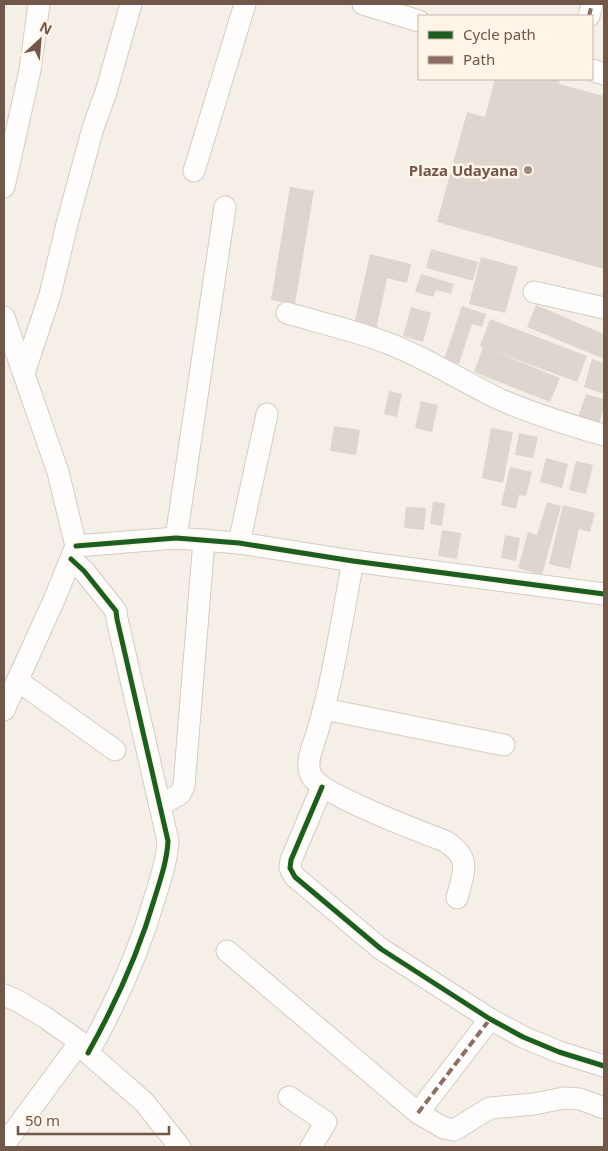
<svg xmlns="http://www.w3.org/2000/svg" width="608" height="1151" font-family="'Noto Sans',sans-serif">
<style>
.building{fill:#ded5ce}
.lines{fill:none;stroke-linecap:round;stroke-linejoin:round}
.minor-casing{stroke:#d3ccc5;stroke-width:23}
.minor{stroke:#fefdfc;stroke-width:21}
.quiet{stroke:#8d6e63;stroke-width:4;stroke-dasharray:8 4;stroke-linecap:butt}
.cycleway-casing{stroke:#fef4e8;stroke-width:8}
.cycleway{stroke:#1b5e20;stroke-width:5}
.poi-dot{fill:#9f8c81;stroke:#fef4e8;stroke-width:2}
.labels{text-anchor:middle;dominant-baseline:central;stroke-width:5;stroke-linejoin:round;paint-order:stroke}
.poi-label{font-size:15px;font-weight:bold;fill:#71564a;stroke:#fef4e8;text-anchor:end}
</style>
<rect width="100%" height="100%" fill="#f5efe8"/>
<!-- building -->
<g class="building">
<polygon points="495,79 560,79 559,84 604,96 604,269 437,222 467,112 485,117"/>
<polygon points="290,187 314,191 295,304 271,300"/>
<polygon points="431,249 478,262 473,281 426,268"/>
<polygon points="370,254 411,264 407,283 387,278 376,330 354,325"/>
<polygon points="481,257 518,267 505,313 469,304"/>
<polygon points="421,274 454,284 451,294 436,290 433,297 415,292"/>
<polygon points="536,305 604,334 604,359 527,327"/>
<polygon points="462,306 486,314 482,327 472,324 459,364 444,359"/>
<polygon points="411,307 431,313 423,342 403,336"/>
<polygon points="490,319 587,356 577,382 480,346"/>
<polygon points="483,347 560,378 550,402 474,372"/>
<polygon points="592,359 604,363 604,394 584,387"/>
<polygon points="389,391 402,394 397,417 384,414"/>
<polygon points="586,394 604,399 604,407 599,424 578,417"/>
<polygon points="421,401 438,405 432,432 415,428"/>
<polygon points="334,426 360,430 356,455 330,451"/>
<polygon points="491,428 513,432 503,483 482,478"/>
<polygon points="519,433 538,437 533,458 515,455"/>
<polygon points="546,458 568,464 562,488 540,482"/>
<polygon points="576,461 593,465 586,494 569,490"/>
<polygon points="510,467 532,472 526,496 519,495 516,509 501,505"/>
<polygon points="433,502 445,503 442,526 430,524"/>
<polygon points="547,502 561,506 542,575 518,568 528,532 537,535"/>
<polygon points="563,505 595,513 590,532 579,529 570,569 549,564"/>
<polygon points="406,507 426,508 424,530 404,528"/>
<polygon points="442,530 461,533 457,559 438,556"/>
<polygon points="505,535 520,538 516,561 501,558"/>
</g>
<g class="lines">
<defs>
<g id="minor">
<polyline points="363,4 419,21"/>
<polyline points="589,16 592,4"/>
<polyline points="592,70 604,74"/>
<polyline points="194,171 245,4"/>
<polyline points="4,187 30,70 39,4"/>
<polyline points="534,292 604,308"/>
<path d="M287,313c34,10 70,18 103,31 38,15 72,37 109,55 34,15 70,26 105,36"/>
<polyline points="4,317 58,472 76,546 54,600 4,710"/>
<polyline points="24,373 50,295 68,220 93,128 106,92 131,4"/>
<polyline points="176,538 225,207"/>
<polyline points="239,543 267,414"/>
<polyline points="76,546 176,538 239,543 353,561 604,594"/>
<path d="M71,559l13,12 32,40 1,8 51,222c-1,19 -7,37 -13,56 -16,55 -39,106 -67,156"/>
<path d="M353,561c-11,57 -19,116 -36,172 -4,13 -13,32 -5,44 11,18 109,55 133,64 27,17 19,30 12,57"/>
<polyline points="18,681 115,750"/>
<polyline points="324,709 504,745"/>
<polyline points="322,787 291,860 290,868 295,877 381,949 490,1019 523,1037 559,1052 604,1066"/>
<polyline points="160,805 180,794 184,786 204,540"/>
<polyline points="227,951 418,1113 444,1128 454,1130 490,1108 534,1104 564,1098 580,1099 604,1108"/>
<polyline points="4,995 18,1001 46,1018 80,1042 88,1053 144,1102 180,1147"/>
<polyline points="289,1097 326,1122 311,1147"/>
<polyline points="418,1113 490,1019"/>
<polyline points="4,1145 80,1042"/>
</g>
</defs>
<!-- minor casing -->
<use href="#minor" class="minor-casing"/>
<!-- minor -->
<use href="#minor" class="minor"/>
<!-- quiet -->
<g class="quiet">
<polyline points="589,16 592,4"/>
<polyline points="418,1113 490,1019"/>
</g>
<defs>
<g id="cycleway">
<polyline points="76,546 176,538 239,543 353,561 604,594"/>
<path d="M71,559l13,12 32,40 1,8 51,222c-1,19 -7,37 -13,56 -16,55 -39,106 -67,156"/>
<polyline points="322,787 291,860 290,868 295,877 381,949 490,1019 523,1037 559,1052 604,1066"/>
</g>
</defs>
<!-- cycleway casing -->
<use href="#cycleway" class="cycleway-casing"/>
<!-- cycleway -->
<use href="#cycleway" class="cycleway"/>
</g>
<!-- markers -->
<circle class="poi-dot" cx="528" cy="170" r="5"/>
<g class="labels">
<!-- poi labels -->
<g class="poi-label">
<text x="518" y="170">Plaza Udayana</text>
</g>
</g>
<!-- border -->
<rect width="608" height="1151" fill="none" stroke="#71564a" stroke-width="10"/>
<!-- legend -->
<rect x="418" y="15" width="175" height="65" fill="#fef4e8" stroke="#c6b5a9"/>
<rect x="428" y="31" width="25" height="8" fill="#1b5e20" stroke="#c6b5a9"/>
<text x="463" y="40" font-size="15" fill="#71564a">Cycle path</text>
<rect x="428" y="56" width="25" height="8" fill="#8d6e63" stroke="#c6b5a9"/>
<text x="463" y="65" font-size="15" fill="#71564a">Path</text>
<!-- north arrow -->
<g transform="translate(40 40) rotate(26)" stroke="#fef4e8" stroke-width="4" paint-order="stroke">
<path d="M0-4L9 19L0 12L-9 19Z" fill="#71564a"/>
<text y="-8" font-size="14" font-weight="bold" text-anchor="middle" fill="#71564a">N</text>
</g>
<!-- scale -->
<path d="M18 1126v8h151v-8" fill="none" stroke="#71564a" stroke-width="2.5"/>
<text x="25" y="1126" font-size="15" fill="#71564a" stroke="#fef4e8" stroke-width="4" paint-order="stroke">50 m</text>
</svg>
